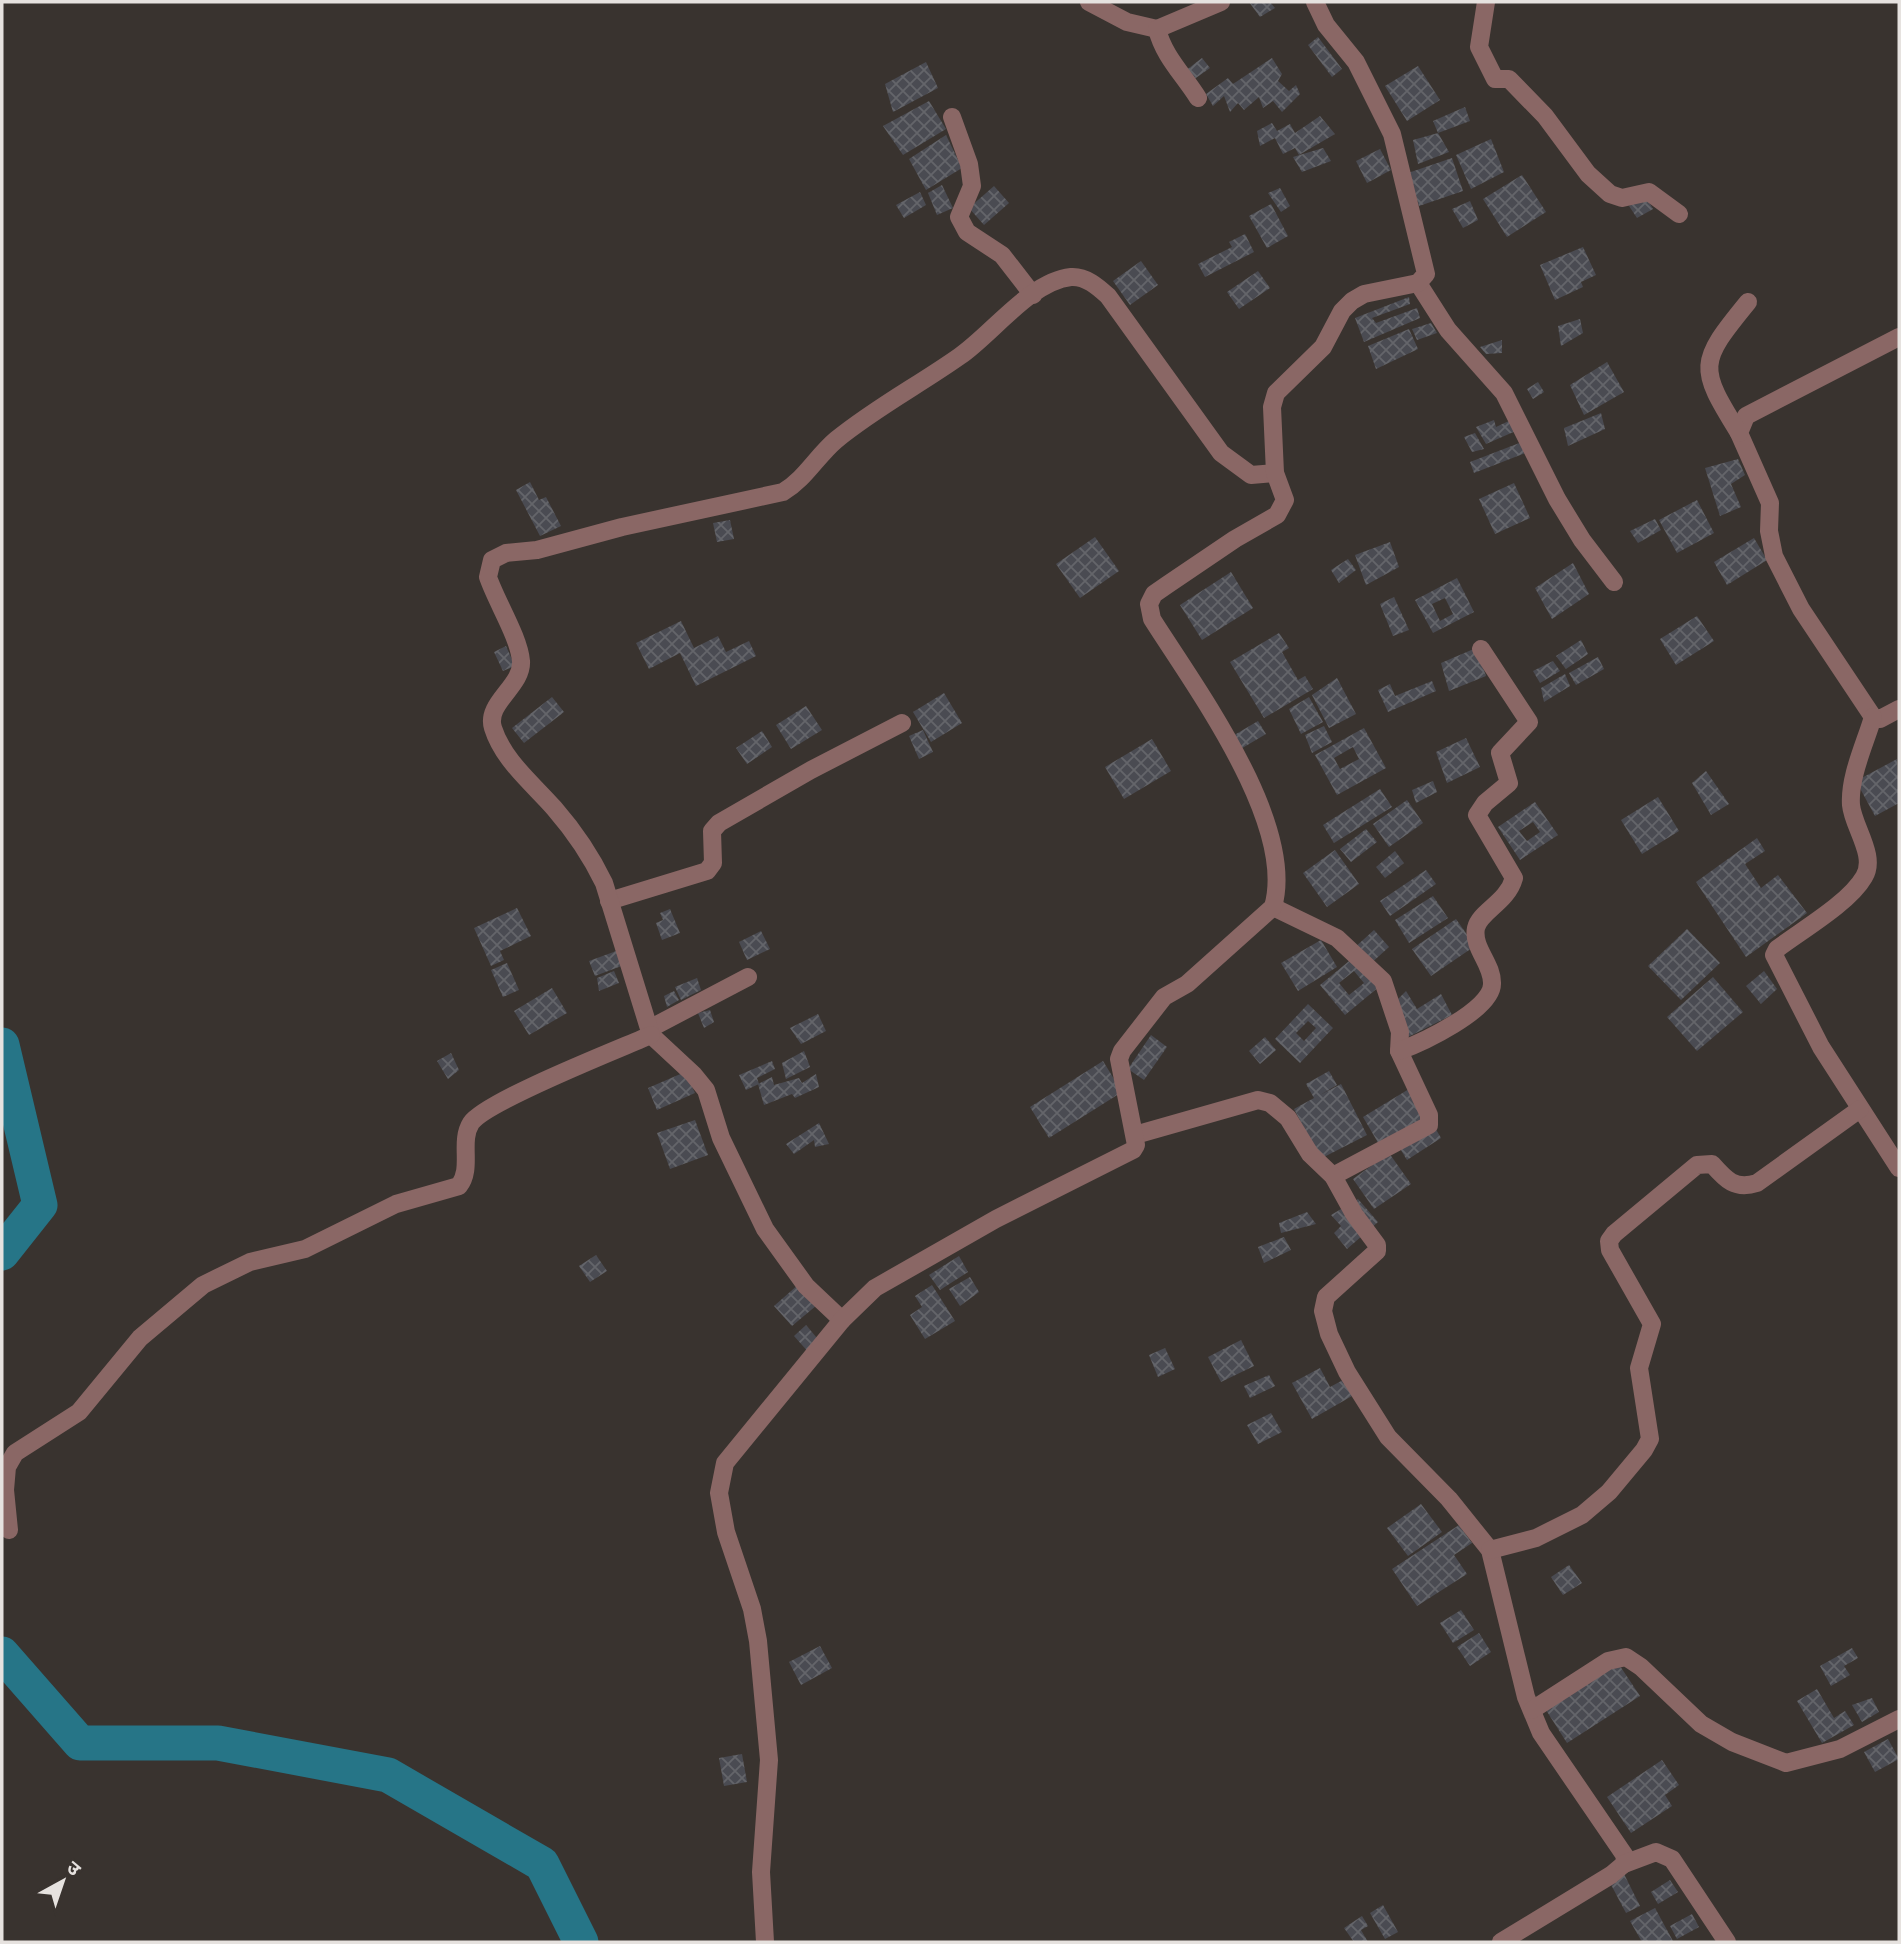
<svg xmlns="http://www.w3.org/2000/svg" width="1901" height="1944" font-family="'Roboto Condensed','Noto Sans Devanagari',sans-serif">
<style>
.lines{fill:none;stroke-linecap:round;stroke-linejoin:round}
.river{stroke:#267587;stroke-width:35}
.building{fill:url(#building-cross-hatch);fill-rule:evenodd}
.minor{stroke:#8a6765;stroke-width:18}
</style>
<defs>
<pattern id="building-cross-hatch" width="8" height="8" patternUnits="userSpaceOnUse" patternTransform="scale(1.75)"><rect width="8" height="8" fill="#4a4b52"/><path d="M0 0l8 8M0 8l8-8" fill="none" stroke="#64656a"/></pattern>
</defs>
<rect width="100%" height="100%" fill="#39332f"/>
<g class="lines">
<!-- river -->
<g class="river">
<polyline points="2,1045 40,1205 2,1253"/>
<polyline points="2,1654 80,1743 218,1743 388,1775 542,1864 581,1942"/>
</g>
</g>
<!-- building -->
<g class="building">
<polygon points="1249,2 1270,2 1275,8 1260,17"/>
<polygon points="1318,37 1342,69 1332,77 1308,45"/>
<polygon points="1202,58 1210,68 1193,80 1185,71"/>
<polygon points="1272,58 1282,74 1278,81 1289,91 1296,85 1300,94 1282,112 1273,101 1263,108 1259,97 1244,110 1238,103 1230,112 1224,96 1213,106 1206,94 1228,78 1233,84"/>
<polygon points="926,62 938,88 893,112 885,84"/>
<polygon points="1418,66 1440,100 1407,121 1385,86"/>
<polygon points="929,101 946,129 903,155 883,126"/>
<polygon points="1465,107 1470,121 1438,133 1449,152 1418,164 1413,140 1438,133 1433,121"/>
<polygon points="1320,116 1335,134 1299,155 1295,148 1283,154 1275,138 1260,146 1257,131 1272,123 1277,131 1290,124 1295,133"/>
<polygon points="946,135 962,168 926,190 909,159"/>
<polygon points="1491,139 1504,172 1471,189 1456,155"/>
<polygon points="1323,148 1331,161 1302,172 1293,157"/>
<polygon points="1380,149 1391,170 1367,183 1356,161"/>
<polygon points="1452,158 1463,191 1419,206 1408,173"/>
<polygon points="1522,175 1546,212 1507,237 1483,199"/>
<polygon points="942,185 953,208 937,215 928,193"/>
<polygon points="994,186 1009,203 984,225 969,208"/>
<polygon points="1280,188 1290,206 1281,212 1268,193"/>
<polygon points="920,192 926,205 904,218 896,205"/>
<polygon points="1646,197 1653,209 1637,218 1629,206"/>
<polygon points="1470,201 1478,220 1463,228 1452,209"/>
<polygon points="1271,204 1288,236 1267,248 1249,216"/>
<polygon points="1245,234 1254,252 1205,277 1198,264 1232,247 1229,242"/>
<polygon points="1583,247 1596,275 1581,282 1583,287 1555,300 1540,265"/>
<polygon points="1141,261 1158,285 1130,305 1113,281"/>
<polygon points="1258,271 1270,288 1239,309 1227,292"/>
<polygon points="1409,297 1410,304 1372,318 1376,323 1417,308 1420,318 1364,342 1355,318"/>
<polygon points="1580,319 1583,333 1561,346 1558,326"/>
<polygon points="1431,323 1437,333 1417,340 1412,329"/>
<polygon points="1409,329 1418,349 1376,369 1368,346"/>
<polygon points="1502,340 1502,353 1486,354 1480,347"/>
<polygon points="1607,362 1624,392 1584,415 1570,385"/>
<polygon points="1538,382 1544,392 1533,399 1527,389"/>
<polygon points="1601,413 1605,429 1568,446 1564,428"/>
<polygon points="1513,419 1518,430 1486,444 1476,427 1494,420 1496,427"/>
<polygon points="1475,433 1484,449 1472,452 1464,437"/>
<polygon points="1522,442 1528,452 1474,473 1470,462"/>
<polygon points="1738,459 1745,475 1731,484 1741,507 1720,516 1705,468"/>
<polygon points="530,482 539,500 546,497 561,526 540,536 516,490"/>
<polygon points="1514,483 1530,518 1495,534 1479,499"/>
<polygon points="1697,500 1714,533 1677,553 1659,520"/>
<polygon points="1655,519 1661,530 1638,543 1630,531"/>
<polygon points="730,520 734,539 717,542 713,523"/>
<polygon points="1095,537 1119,571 1080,598 1056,564"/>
<polygon points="1754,538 1767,560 1727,585 1714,562"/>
<polygon points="1390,542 1399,567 1366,585 1355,555"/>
<polygon points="1348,559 1356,570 1339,583 1331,570"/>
<polygon points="1573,563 1589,594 1552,619 1535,588"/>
<polygon points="1231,572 1253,608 1202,640 1180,605"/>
<path d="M1457,578l17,34 -41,21 -18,-33zM1445,598l8,16 -13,7 -8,-17z"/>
<polygon points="1394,597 1409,630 1393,636 1380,604"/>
<polygon points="1697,616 1714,641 1676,665 1660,639"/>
<polygon points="681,621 694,648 718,636 726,652 749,641 756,656 696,686 680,653 649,669 636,643"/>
<polygon points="1279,633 1289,648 1282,652 1298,680 1305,676 1313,689 1264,718 1230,662"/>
<polygon points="1581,640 1588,654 1566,669 1556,656"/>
<polygon points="506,646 515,666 503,671 494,652"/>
<polygon points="1476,648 1486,676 1449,691 1441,663"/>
<polygon points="1598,657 1604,669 1576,685 1569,673"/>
<polygon points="1553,661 1560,671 1540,683 1533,671"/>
<polygon points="1565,674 1570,686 1544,702 1541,688"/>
<polygon points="1337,678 1356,714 1329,728 1312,695"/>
<polygon points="1432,681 1436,691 1388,712 1378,690 1390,684 1395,696"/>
<polygon points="944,693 962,723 931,742 913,712"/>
<polygon points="552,697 564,712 524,743 512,728"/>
<polygon points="1309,697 1323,722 1301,734 1289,709"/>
<polygon points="806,706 822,730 791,749 776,725"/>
<polygon points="1258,721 1266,734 1239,750 1231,737"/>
<polygon points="1324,726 1332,742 1312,753 1305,735"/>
<path d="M1364,728l22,40 -49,27 -22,-40zM1353,747l6,12 -19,10 -6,-11z"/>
<polygon points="923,730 933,752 919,759 909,736"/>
<polygon points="762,731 772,747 747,764 736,748"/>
<polygon points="1466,738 1480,767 1447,783 1436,752"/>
<polygon points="1152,739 1171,771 1124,799 1105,767"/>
<polygon points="1897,759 1899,803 1875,816 1856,781"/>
<polygon points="1706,771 1729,804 1711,815 1692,783"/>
<polygon points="1433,781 1437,792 1416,803 1412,790"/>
<polygon points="1380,789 1392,807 1334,843 1323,825"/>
<polygon points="1658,797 1679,831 1642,854 1621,820"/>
<polygon points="1407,800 1423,823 1389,847 1373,824"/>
<path d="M1535,802l23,33 -38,25 -22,-33zM1533,822l7,10 -13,9 -8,-10z"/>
<polygon points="1366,829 1377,842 1351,862 1340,849"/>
<polygon points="1757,838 1765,851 1745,864 1761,888 1778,875 1807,913 1746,957 1696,882"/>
<polygon points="1335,850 1359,884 1327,907 1303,873"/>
<polygon points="1395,851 1404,863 1385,878 1376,867"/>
<polygon points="1426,870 1436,884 1390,916 1380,901"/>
<polygon points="1433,896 1448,918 1409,943 1395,920"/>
<polygon points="517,908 531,936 500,951 504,960 491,966 474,928"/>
<polygon points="670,909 680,933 662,940 656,923 663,920 660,913"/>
<polygon points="1456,919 1475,946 1431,976 1412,949"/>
<polygon points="1687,929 1720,963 1681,1000 1648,966"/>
<polygon points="1374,930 1389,947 1368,966 1353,949"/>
<polygon points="761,931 770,949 747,960 739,942"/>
<polygon points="1321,940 1337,967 1298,991 1281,963"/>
<polygon points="619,950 624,965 595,976 589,961"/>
<path d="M1354,957l26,29 -35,29 -25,-30zM1354,971l10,12 -15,12 -10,-12z"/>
<polygon points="507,963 519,990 503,997 491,970"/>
<polygon points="614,971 619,983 599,991 597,978"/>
<polygon points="1764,971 1777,989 1761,1004 1746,986"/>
<polygon points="1713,977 1743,1012 1697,1051 1667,1017"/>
<polygon points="697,978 701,990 681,1000 675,987"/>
<polygon points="552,988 567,1013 529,1035 514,1011"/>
<polygon points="674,991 679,1000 667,1007 664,996"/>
<polygon points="1406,991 1417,1009 1441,994 1452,1015 1408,1037 1396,1001"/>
<path d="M1308,1004l25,24 -33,35 -25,-24zM1308,1021l8,7 -12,13 -8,-8z"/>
<polygon points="710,1010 714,1022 704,1028 698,1013"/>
<polygon points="818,1014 826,1031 801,1044 790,1028"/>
<polygon points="1151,1035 1167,1047 1144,1080 1128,1069"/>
<polygon points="1265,1037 1276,1050 1260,1064 1249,1051"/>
<polygon points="804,1051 810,1067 786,1079 782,1063"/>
<polygon points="451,1053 459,1070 448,1079 437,1061"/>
<polygon points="772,1061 775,1069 757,1078 759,1084 746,1090 739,1075"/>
<polygon points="1103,1061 1122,1092 1049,1138 1030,1107"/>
<polygon points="1329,1071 1337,1085 1320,1095 1341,1084 1367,1135 1320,1159 1294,1109 1314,1098 1306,1084"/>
<polygon points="685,1072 695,1093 657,1110 648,1088"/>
<polygon points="816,1074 819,1087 795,1098 792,1094 764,1105 758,1084 772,1077 774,1085 799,1078 802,1083"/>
<polygon points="1409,1089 1426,1119 1380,1146 1363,1117"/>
<polygon points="695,1120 708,1155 670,1169 657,1133"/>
<polygon points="819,1123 829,1144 815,1147 814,1140 794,1154 786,1144"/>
<polygon points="1434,1126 1441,1138 1407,1160 1399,1147"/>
<polygon points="1389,1153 1411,1184 1374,1209 1353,1179"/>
<polygon points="1358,1199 1378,1222 1347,1249 1334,1233 1341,1226 1331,1215"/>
<polygon points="1307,1212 1316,1224 1281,1233 1279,1223"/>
<polygon points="1284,1237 1291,1250 1264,1263 1258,1247"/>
<polygon points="596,1255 607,1271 590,1282 579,1266"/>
<polygon points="959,1256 968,1272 940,1290 929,1275"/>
<polygon points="970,1277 979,1292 960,1306 949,1289"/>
<polygon points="799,1284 817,1305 792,1326 774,1306"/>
<polygon points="932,1285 955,1321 925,1339 910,1315 922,1307 915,1296"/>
<polygon points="806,1325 822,1344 810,1354 794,1336"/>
<polygon points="1241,1340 1254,1366 1221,1382 1208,1357"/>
<polygon points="1165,1348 1175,1369 1158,1377 1149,1355"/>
<polygon points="1320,1368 1330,1387 1343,1380 1352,1396 1312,1419 1292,1383"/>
<polygon points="1269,1375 1275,1386 1250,1398 1244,1386"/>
<polygon points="1271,1413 1282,1432 1258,1444 1247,1425"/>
<polygon points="1421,1504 1442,1532 1408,1556 1387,1528"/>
<polygon points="1459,1525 1472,1543 1454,1555 1467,1574 1417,1606 1392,1569"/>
<polygon points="1569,1565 1582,1583 1563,1595 1551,1577"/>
<polygon points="1461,1610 1474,1630 1453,1643 1440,1623"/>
<polygon points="1479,1633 1491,1652 1470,1666 1457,1647"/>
<polygon points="820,1646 832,1668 801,1685 789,1662"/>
<polygon points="1852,1648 1858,1658 1844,1666 1850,1675 1831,1686 1820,1666"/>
<polygon points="1618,1663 1640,1696 1567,1743 1546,1710"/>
<polygon points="1817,1689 1834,1718 1845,1711 1854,1725 1822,1743 1797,1701"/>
<polygon points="1872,1698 1879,1712 1862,1722 1852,1705"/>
<polygon points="1888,1739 1899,1759 1875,1772 1864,1752"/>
<polygon points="742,1754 747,1782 724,1786 719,1758"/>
<polygon points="1662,1760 1679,1785 1665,1795 1672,1806 1631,1833 1607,1797"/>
<polygon points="1623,1872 1640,1906 1626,1913 1608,1879"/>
<polygon points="1670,1880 1678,1892 1658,1904 1651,1892"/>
<polygon points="1383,1905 1398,1932 1385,1939 1370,1913"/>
<polygon points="1655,1908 1673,1941 1671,1942 1642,1942 1630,1921"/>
<polygon points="1692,1914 1699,1927 1677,1939 1670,1926"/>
<polygon points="1362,1916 1368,1926 1361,1930 1368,1942 1354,1942 1344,1928"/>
</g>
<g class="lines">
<!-- minor -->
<g class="minor">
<polyline points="1089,2 1127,22 1157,29"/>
<polyline points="1486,2 1479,47 1495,79 1509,79 1545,116 1588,174 1610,194 1622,198 1649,192 1679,214"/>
<path d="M1198,98c-15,-24 -34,-41 -41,-69l64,-27"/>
<polyline points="952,117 969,164 972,186 959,217 967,232 1002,255 1033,295"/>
<polyline points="1418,283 1448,330 1504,393 1557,499 1582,540 1614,582"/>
<polyline points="1899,337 1746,416 1739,433 1770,503 1769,531 1774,556 1801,609 1873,717 1880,719 1899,709"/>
<path d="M1739,433c-41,-66 -41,-70 9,-131"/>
<path d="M1873,717c-8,27 -24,60 -22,88 2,22 26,51 13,72 -15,26 -62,53 -87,72l-3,6 47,92 78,121"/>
<polyline points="609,901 707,871 713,863 712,831 719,823 811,770 902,723"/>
<polyline points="1273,907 1337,938 1383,981 1400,1032 1399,1051 1429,1115 1429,1125 1333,1176"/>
<polyline points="649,1029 748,977"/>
<path d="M1399,1051c22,-8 93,-41 93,-67 1,-20 -20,-36 -16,-56 4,-17 31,-25 38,-50l-37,-63 8,-12 24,-20 -9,-30 29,-31 -48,-73"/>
<polyline points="1135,1135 1258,1100 1270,1103 1288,1118 1310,1154 1333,1176 1354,1214 1377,1245 1377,1251 1326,1297 1323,1311 1329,1334 1347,1372 1388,1437 1449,1499 1490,1550 1526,1697 1541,1733 1625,1856 1624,1864 1611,1875 1501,1942"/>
<path d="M842,1320l-36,-34 -41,-57 -44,-91 -15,-48 -13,-16 -42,-39 -47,-152c-13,-27 -30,-52 -50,-75 -22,-25 -51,-48 -61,-80 -8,-25 30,-42 28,-67 -2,-24 -25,-60 -33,-84l4,-17 14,-7 31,-3 85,-23 161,-35c22,-13 34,-36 53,-52 39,-32 83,-55 124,-84 32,-22 71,-75 111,-79 15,-1 27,10 37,19l113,157 30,22 24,-2"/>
<path d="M9,1530l-4,-40 2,-23 8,-14 64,-41 61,-74 63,-53 47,-23 55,-13 91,-45 63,-18c14,-18 0,-44 12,-63 15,-22 148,-74 180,-88"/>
<path d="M1490,1550l46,-12 46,-23 27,-23 35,-42 6,-11 -11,-71 13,-44 -42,-74 -1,-9 5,-7 83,-69 15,-1c14,16 23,26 45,19l103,-74"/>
<polyline points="1532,1710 1608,1661 1626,1657 1641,1667 1701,1724 1732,1742 1786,1763 1840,1749 1899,1719"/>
<polyline points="1624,1864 1656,1852 1672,1859 1727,1942"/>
<path d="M765,1942l-4,-70 8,-112 -11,-119 -6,-32 -26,-77 -7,-39 6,-30 117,-143 33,-32 121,-69 137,-69 3,-5 -17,-86 3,-8 42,-54 23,-13 86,-77c24,-83 -78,-220 -121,-288l-3,-15 5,-10 13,-9 68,-46 42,-24 8,-15 -10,-27 -3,-66 4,-14 47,-46 19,-36 10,-10 12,-7 54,-11 8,-9 -34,-140 -36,-72 -30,-37 -11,-23"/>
</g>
</g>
<!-- border -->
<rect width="1901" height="1944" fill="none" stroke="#e6e2df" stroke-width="7"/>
<!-- north arrow -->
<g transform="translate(63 1881) rotate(40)" stroke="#39332f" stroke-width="5" paint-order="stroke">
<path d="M0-5L12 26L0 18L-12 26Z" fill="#e6e2df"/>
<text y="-10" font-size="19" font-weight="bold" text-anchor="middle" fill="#e6e2df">उ</text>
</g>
</svg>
